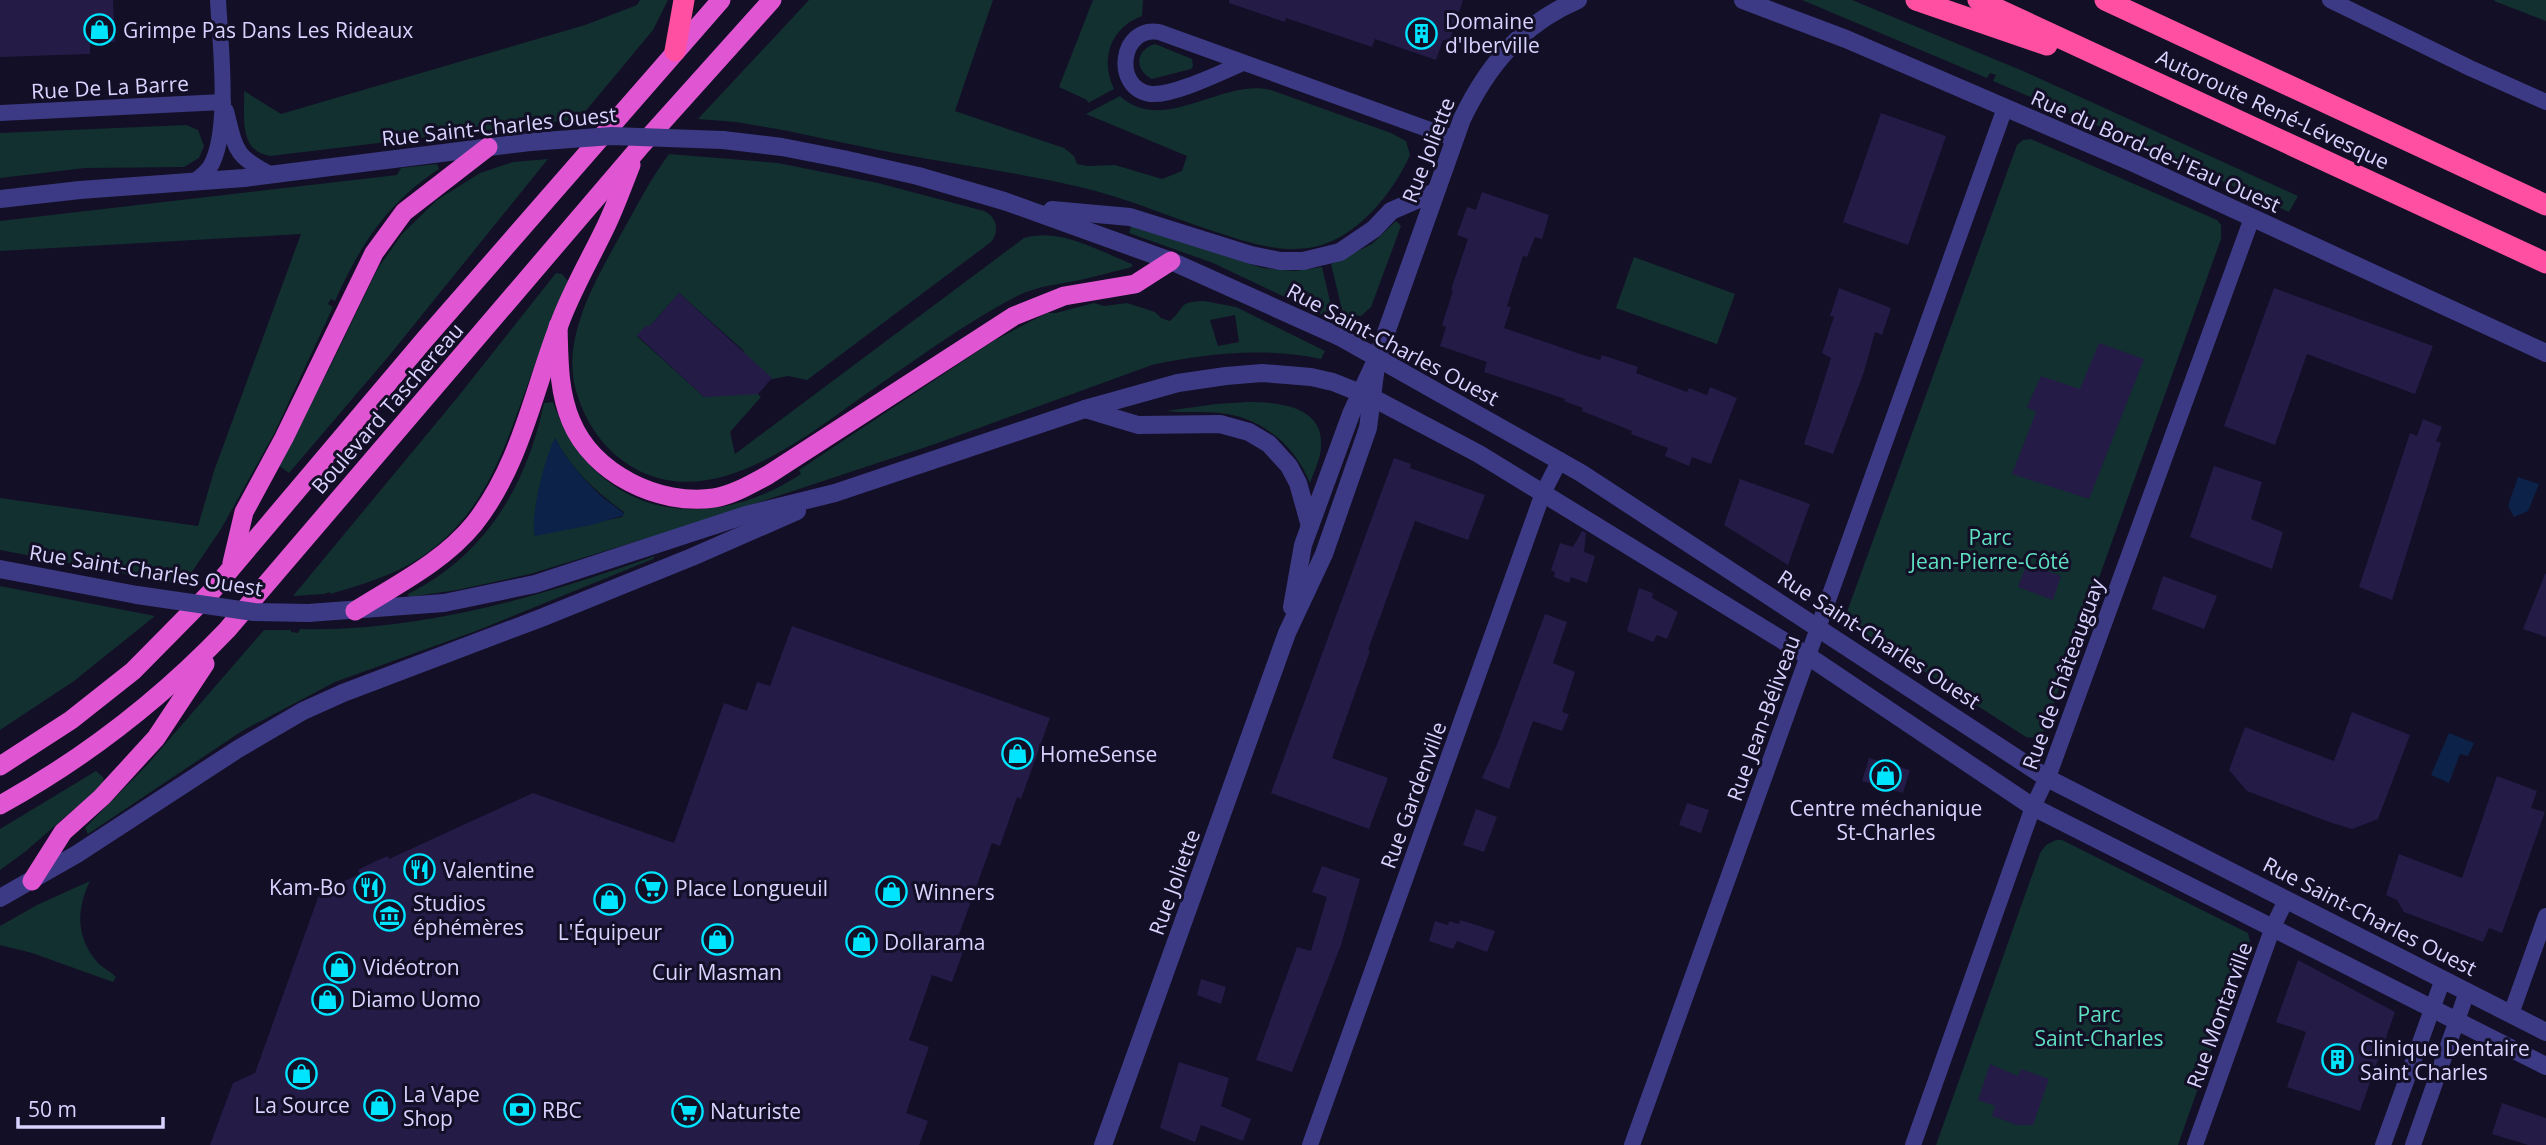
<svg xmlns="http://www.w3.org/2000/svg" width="2546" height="1145" font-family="'Open Sans',sans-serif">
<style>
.green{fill:#12302f;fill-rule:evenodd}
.water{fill:#0c2248}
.building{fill:#241b47}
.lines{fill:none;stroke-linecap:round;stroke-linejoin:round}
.minor{stroke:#3d3a85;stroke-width:16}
.tertiary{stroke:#3d3a85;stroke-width:18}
.trunk{stroke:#e055d1;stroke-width:19}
.motorway{stroke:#ff4fa3;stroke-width:21}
.tertiary-bridge{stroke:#3d3a85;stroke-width:18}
.labels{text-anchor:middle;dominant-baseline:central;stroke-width:6;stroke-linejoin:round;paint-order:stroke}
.poi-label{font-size:21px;fill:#d9d4ff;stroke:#130f26;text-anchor:start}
.street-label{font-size:21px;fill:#d9d4ff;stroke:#130f26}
.park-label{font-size:21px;fill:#5fe0c0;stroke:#130f26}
</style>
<rect width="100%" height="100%" fill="#130f26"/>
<!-- green -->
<g class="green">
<path d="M640,0h28l-15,30 -74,89 -309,37c-32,-5 -25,-39 -26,-65l37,23 304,-89 52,-20z"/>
<path d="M809,0h184l-38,111 109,37 10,8 3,8 11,2 27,-1 47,14 20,-8 5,-15 -101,-42 34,-18c44,40 101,-18 151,-6l120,43 15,8 4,14c-17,38 -53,83 -96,92 -36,7 -70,-6 -104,-17 -43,-14 -86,-33 -130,-43 -50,-12 -101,-19 -152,-28 -48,-8 -97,-19 -145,-29l-47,-8 -38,-3z"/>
<path d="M1093,0h50l-1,16c-32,12 -42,43 -28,73l-26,14 -1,-3 -28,-13z"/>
<polygon points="1802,0 1852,0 2023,71 2298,196 2289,212 2166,155 1993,81 1996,75 1990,73 1987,78"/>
<polygon points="2546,0 2546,21 2494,1 2495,0"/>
<path d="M1155,44l37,15 1,7 -2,3 -39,10c-18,-9 -17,-29 3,-35z"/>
<polygon points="186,125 198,130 204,146 199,158 184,167 85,168 0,178 0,133"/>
<polygon points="2031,139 2217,220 2221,225 2221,239 2043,733 2035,738 2026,737 1844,620 2017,145 2023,140"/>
<path d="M669,154l109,9 100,20 106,28c13,6 16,20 7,31l-184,138 -19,-4 -41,8 14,13 -31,35 5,22 289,-216c36,-11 75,13 108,26v3c-17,4 -34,9 -52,13 -20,4 -42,6 -61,15 -50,26 -97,60 -143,92 -64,44 -160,128 -242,81 -26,-15 -45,-39 -55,-68 -23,-58 19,-124 46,-173 14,-25 27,-50 44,-73zM679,293l65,58 -40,46 -67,-61 9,-10h4z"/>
<polygon points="548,159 388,357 289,473 278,465 329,369 378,268 402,234 437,200 480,173 513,162"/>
<path d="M437,164l2,5c-53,35 -78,75 -104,132l-4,-2 -3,5 5,3 -59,127 -53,95 -38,56 -183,-35v-52l198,28 16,-55 87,-237 -301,17v-30l397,-46 4,-7z"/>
<polygon points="1396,221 1401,226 1371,307 1361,316 1343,314 1331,264 1372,244"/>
<polygon points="1131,226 1263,268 1295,271 1322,267 1332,310 1328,309 1325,316 1213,263 1129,233"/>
<polygon points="1634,257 1735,294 1717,344 1616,308"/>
<path d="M556,273l6,1 6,7c-13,31 -26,62 -37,94 -27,74 -47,147 -121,189 -25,14 -53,22 -80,30v-2l-6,2 -31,2 164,-198z"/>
<path d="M1204,301l32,6 89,44 -4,8c-56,-12 -114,-6 -169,6l-217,79 -242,80 -163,50 -73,16 -48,7 -1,-3c77,-38 119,-109 136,-191l9,-1c41,115 152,135 248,72l-2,-4 196,-130 52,-27h9l38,-10 10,3 23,-3 28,9 6,6 9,3c17,-15 7,-19 34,-20zM1235,315l4,27 -21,4 -8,-26zM555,438c16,31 41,54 69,74l-2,5 -80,17 -6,-27z"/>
<path d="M1247,402c29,0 77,3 74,44 0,12 -7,25 -11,37 -15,-38 -49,-66 -90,-70 -18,-2 -36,0 -54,-2l50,-7z"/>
<path d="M655,556l-2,3 -177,72 -141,51 -93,49 -154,103 -3,-6 62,-63 117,-135h27v2l7,1 2,-4c122,3 242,-33 355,-73z"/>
<polygon points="0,586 155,616 74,681 0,730"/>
<polygon points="96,771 103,777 104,783 26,851 0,870 0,829"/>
<polygon points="2056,840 2062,840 2248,933 2250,941 2178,1145 1936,1145 2040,853 2046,845"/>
<path d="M90,881c-14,29 -14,57 8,82 5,5 12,8 18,14l-3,5 -81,-29 -32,-8v-19l37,-21z"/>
</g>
<!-- water -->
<g class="water">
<path d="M555,438c11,21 27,40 44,56 8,8 19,13 26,21l-34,10 -56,11c-6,-16 11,-83 20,-98z"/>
<polygon points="2518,477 2539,484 2528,511 2514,517 2508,506"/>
<polygon points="2449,733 2474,743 2468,756 2460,754 2449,783 2431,775"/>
</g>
<!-- building -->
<g class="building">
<polygon points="0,0 113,0 115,42 90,43 90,54 0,57"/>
<polygon points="1229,0 1463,0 1449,42 1443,40 1436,60 1375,39 1372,47 1286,18 1285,22 1229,3"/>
<polygon points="1881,113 1946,136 1908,245 1843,222"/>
<polygon points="1482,192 1549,215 1542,239 1535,237 1527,257 1523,256 1507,306 1511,307 1504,328 1580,354 1600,360 1602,355 1638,367 1636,373 1687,392 1689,388 1707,395 1710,387 1737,398 1711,464 1692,457 1689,466 1665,456 1668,448 1631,434 1632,431 1582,411 1583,408 1564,401 1565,399 1484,372 1487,362 1440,346 1446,327 1442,325 1453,291 1451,290 1468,239 1457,235 1467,207 1476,210"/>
<polygon points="1839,288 1891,308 1882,335 1875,332 1864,372 1833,454 1804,444 1831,358 1822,353 1834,317 1830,316"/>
<polygon points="2274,288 2433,346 2415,394 2307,354 2275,445 2224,426"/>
<polygon points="679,293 772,378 758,394 704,397 637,335 646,326 650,326"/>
<polygon points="2099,343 2144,359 2089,499 2012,474 2036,412 2027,407 2041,376 2080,389"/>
<polygon points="2423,419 2442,427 2436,441 2441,443 2392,600 2359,587 2410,433 2417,436"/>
<polygon points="1394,458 1411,464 1410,468 1485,495 1468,540 1415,521 1368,650 1370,651 1332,758 1388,778 1369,829 1271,793"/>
<polygon points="2214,466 2262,482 2251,519 2283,532 2272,569 2190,537"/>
<polygon points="1740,479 1810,504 1788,565 1724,525"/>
<polygon points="1582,531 1586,533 1584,552 1595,556 1587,583 1571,577 1569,583 1554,577 1555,572 1551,570 1560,543 1573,547"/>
<polygon points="2027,563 2061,576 2053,600 2018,587"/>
<polygon points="2545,574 2546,574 2546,637 2523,629"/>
<polygon points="2163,576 2217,596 2204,629 2152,609"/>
<polygon points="1639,588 1653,593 1652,598 1678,612 1667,639 1657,635 1653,642 1627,631"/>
<polygon points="1545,614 1567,622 1553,663 1575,672 1562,712 1569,714 1562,731 1533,721 1509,789 1482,778 1498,742"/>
<polygon points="792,626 1050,718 1021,799 1017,797 1000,846 992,843 956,943 965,946 952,982 932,975 909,1040 929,1047 906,1113 928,1121 919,1145 210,1145 233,1083 255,1073 320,892 360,874 358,870 376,861 388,856 389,859 533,793 674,843 724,703 747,711 757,682 770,686"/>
<polygon points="2352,712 2410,735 2378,819 2352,829 2332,823 2247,791 2229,770 2245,727 2334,761"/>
<polygon points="1869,758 1910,770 1903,793 1862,781"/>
<polygon points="2497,776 2537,791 2531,808 2545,812 2502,933 2489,928 2483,942 2404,912 2397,900 2386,895 2399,854 2462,878"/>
<polygon points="1687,803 1709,810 1701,833 1679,825"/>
<polygon points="1476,809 1497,817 1484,852 1463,845"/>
<polygon points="1322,866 1360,879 1341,945 1292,1072 1256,1060 1297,947 1311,951 1327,897 1312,892"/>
<polygon points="1460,920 1495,931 1487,952 1457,941 1453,949 1429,941 1435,921 1448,925 1449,921 1459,924"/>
<polygon points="2298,960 2395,1012 2360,1111 2287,1087 2306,1032 2276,1022"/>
<polygon points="1201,979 1226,987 1221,1004 1197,995"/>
<polygon points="1179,1062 1229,1078 1221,1106 1251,1119 1243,1141 1201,1125 1195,1142 1160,1128"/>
<polygon points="1990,1064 2018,1076 2021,1069 2049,1079 2033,1125 2017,1125 1992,1116 1995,1106 1978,1100"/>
<polygon points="2502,1103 2546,1118 2546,1145 2528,1145 2492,1134"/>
</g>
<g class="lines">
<!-- minor -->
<g class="minor">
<polyline points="2330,0 2470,68 2546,102"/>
<path d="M1243,63c-21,9 -70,33 -92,31 -39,-5 -31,-69 8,-62l296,107"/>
<path d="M226,111c10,39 8,45 46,64"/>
<polyline points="0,113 223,102"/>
<path d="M194,182c6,-5 12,-9 16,-15 21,-34 10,-126 8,-167"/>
<polyline points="2511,1014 2546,916"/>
<polyline points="1310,1145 1543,493 1560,460"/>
<polyline points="1632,1145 2005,108"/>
<polyline points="1913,1145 2033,807 2051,769 2252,218"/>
<polyline points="2195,1145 2273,927 2286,900"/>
<polyline points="2383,1145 2443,979"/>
<polyline points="2413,1145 2467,992"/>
</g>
<!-- tertiary -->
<g class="tertiary">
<polyline points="1743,0 1846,39 2136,164 2546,353"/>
<polyline points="723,140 782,147 843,159 918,176 1004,201 1171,261 1340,337 1581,473 2047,778 2546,1032"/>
<polyline points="0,199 80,190 244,178 530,142"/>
<polyline points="1052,210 1130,217 1251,255 1280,261 1303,261 1340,252 1374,229 1391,211 1435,192"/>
<polyline points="1085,409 1138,425 1220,424 1249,432 1269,444 1289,466 1298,483 1310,526"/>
<polyline points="0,569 137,595"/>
<path d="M1292,607l11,-62 48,-131 26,-56 85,-239c26,-54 60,-95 116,-119"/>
<polyline points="308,613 444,603 535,584 746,515 835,493 1085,409 1178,383 1226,376 1262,373 1311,377 1333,382 1373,398 1479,454 1808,656 2033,807 2546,1066"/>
<polyline points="0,898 77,854 238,749 303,711 343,693 541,618 692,557 797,511"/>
<polyline points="1103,1145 1287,633 1324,554 1368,428 1377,358"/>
</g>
<!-- trunk -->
<g class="trunk">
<path d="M558,326c1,32 0,64 13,95 22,53 88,85 143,77 19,-3 37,-14 54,-23l246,-159 50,-20 71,-12 36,-23"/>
<polyline points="232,563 244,512 284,438 374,253 404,212 488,147"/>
<path d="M355,611c41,-26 88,-49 119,-87 46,-58 59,-132 85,-199 13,-36 32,-67 48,-101 9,-19 16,-39 24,-59"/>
<polyline points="0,766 71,720 133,671 212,591 426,338 721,0"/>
<path d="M0,805c85,-47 160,-105 227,-175l412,-482 133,-148"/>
<polyline points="32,881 63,832 102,797 156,738 205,664"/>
</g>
<!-- motorway -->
<g class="motorway">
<polyline points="1916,0 2047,45"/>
<polyline points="1978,0 2546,263"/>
<polyline points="2105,0 2546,205"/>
<polyline points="675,51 684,0"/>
</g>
<!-- tertiary-bridge -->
<g class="tertiary-bridge">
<polyline points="530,142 612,136 723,140"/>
<polyline points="137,595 254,612 308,613"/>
</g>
</g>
<!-- icons -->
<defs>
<symbol id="shop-ring" viewBox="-11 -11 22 22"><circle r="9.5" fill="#130f26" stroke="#00e5ff" stroke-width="1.5"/><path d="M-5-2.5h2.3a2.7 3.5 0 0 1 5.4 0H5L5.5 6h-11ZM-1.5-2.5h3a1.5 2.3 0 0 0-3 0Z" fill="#00e5ff"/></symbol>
<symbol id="building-ring" viewBox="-11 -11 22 22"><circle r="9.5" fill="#130f26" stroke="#00e5ff" stroke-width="1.5"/><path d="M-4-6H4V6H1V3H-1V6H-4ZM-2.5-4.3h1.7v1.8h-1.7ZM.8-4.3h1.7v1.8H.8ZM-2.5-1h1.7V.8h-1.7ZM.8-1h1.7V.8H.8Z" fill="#00e5ff"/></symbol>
<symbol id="restaurant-ring" viewBox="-11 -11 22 22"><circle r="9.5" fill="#130f26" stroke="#00e5ff" stroke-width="1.5"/><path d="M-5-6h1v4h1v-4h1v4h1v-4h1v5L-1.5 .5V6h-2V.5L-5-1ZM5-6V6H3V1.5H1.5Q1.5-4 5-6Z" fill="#00e5ff"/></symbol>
<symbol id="supermarket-ring" viewBox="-11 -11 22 22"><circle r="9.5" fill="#130f26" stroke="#00e5ff" stroke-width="1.5"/><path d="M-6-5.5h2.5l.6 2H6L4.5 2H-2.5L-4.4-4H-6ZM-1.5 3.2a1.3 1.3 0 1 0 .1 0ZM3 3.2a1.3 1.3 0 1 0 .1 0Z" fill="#00e5ff"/></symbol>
<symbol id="museum-ring" viewBox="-11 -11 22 22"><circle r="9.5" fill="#130f26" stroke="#00e5ff" stroke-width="1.5"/><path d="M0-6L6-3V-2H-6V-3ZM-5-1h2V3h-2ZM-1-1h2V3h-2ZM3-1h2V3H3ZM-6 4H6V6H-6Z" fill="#00e5ff"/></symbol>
<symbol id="bank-ring" viewBox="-11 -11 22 22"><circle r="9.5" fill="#130f26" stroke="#00e5ff" stroke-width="1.5"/><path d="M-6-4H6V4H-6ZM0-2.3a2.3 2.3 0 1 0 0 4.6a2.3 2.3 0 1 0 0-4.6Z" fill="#00e5ff"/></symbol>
</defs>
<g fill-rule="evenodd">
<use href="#shop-ring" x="82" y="12" width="35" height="35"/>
<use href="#building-ring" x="1404" y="16" width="35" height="35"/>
<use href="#shop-ring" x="1000" y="736" width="35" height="35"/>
<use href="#shop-ring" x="1868" y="758" width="35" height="35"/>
<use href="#restaurant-ring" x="402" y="852" width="35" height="35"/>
<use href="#restaurant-ring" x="352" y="870" width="35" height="35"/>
<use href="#supermarket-ring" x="634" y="870" width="35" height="35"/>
<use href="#shop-ring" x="874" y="874" width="35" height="35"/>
<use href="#shop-ring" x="592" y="882" width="35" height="35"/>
<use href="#museum-ring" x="372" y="898" width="35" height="35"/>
<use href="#shop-ring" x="700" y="922" width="35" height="35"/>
<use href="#shop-ring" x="844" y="924" width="35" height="35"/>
<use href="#shop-ring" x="322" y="950" width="35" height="35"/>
<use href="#shop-ring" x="310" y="982" width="35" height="35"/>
<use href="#building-ring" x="2320" y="1042" width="35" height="35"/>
<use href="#shop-ring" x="284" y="1056" width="35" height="35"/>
<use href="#shop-ring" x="362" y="1088" width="35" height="35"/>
<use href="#bank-ring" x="502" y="1092" width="35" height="35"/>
<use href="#supermarket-ring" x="670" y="1094" width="35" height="35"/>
</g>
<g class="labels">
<!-- poi labels -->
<g class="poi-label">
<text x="1445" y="21">Domaine<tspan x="1445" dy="24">d'Iberville</tspan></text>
<text x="123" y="30">Grimpe Pas Dans Les Rideaux</text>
<text x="1040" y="754">HomeSense</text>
<text x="1886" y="808" text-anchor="middle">Centre méchanique<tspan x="1886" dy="24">St-Charles</tspan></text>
<text x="443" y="870">Valentine</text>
<text x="346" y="887" text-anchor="end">Kam-Bo</text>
<text x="675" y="888">Place Longueuil</text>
<text x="914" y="892">Winners</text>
<text x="413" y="903">Studios<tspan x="413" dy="24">éphémères</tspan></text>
<text x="610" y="932" text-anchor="middle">L'Équipeur</text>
<text x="884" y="942">Dollarama</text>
<text x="363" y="967">Vidéotron</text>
<text x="717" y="972" text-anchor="middle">Cuir Masman</text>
<text x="351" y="999">Diamo Uomo</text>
<text x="2360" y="1048">Clinique Dentaire<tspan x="2360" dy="24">Saint Charles</tspan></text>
<text x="403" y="1094">La Vape<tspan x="403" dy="24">Shop</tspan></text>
<text x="302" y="1105" text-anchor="middle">La Source</text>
<text x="542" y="1110">RBC</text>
<text x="710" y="1111">Naturiste</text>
</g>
<!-- street labels -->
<g class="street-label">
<text transform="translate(110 87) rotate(-3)">Rue De La Barre</text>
<text transform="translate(2273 109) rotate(25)">Autoroute René-Lévesque</text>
<text transform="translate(499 126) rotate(-6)">Rue Saint-Charles Ouest</text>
<text transform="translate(1428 150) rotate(-69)">Rue Joliette</text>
<text transform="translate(2156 151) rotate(24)">Rue du Bord-de-l'Eau Ouest</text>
<text transform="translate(1393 344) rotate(28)">Rue Saint-Charles Ouest</text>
<text transform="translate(387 408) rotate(-49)">Boulevard Taschereau</text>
<text transform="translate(146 570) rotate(9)">Rue Saint-Charles Ouest</text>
<text transform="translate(1879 639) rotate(33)">Rue Saint-Charles Ouest</text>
<text transform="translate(2063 674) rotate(-70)">Rue de Châteauguay</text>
<text transform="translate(1763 718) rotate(-70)">Rue Jean-Béliveau</text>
<text transform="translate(1413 795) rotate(-70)">Rue Gardenville</text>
<text transform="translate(1174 882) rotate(-70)">Rue Joliette</text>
<text transform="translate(2370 916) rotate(27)">Rue Saint-Charles Ouest</text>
<text transform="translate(2219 1015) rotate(-70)">Rue Montarville</text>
</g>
<!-- park labels -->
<g class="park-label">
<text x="1990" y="537">Parc<tspan x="1990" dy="24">Jean-Pierre-Côté</tspan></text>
<text x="2099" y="1014">Parc<tspan x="2099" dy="24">Saint-Charles</tspan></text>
</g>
</g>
<!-- scale -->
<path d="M18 1117v10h145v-10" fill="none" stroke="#d9d4ff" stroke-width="3.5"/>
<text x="28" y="1117" font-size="21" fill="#d9d4ff" stroke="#130f26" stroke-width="5" paint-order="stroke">50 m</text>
</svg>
